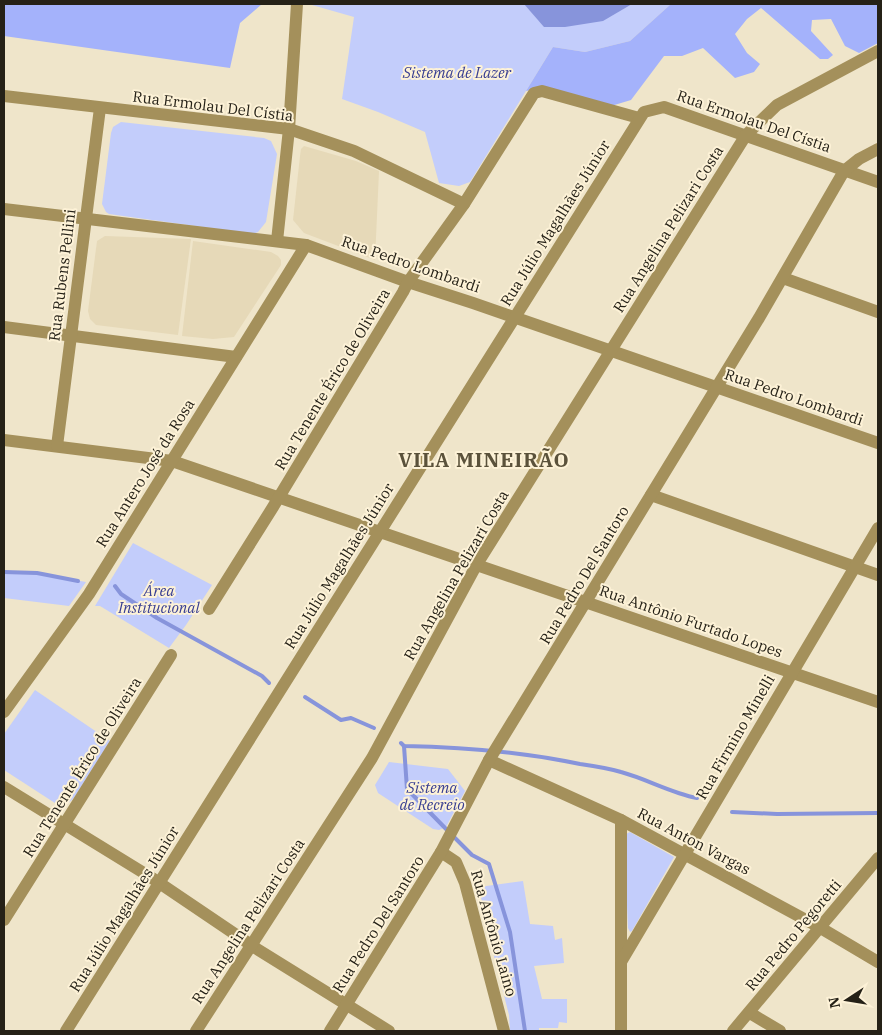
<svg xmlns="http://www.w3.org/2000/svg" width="882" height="1035" font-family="'IBM Plex Serif',serif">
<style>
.built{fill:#e6d9b8}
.green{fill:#c3cdfb}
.forest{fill:#a4b2fb}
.water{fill:#8794db}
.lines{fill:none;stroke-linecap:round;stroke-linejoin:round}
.stream{stroke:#8794db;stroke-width:4}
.street{stroke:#a4905b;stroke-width:12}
.labels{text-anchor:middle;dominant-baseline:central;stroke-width:4;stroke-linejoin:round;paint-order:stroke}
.park-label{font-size:15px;font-style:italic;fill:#383e92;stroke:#fdf2d7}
.street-label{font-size:15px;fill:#252117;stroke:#fdf2d7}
.district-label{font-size:20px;font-weight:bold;letter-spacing:1px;fill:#5b523b;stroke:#fdf2d7}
</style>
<rect width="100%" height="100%" fill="#efe5ca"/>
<!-- built -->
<g class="built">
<polygon points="304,146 356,161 379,171 375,260 304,233 293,220 300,156 301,149"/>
<polygon points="105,236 191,239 178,335 96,325 90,319 88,311 97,241"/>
<polygon points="193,241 271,252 278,256 281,260 281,265 234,337 213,339 182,336"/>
</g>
<!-- green -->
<g class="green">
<polygon points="312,4 671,4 630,41 585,52 553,47 470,182 459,186 439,183 425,132 378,112 342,99 354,17 312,5"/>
<polygon points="121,122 264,138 271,141 277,154 266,222 258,232 253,234 109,214 106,212 102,204 111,133 113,127"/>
<polygon points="133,543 212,585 186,625 169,648 100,606 95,606"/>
<polygon points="4,572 37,573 86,582 69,606 4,598"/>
<path d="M35,690l75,51 -36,57c-5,5 -9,7 -16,7l-54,-35v-36z"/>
<polygon points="389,762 448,769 465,791 446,827 439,830 433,829 378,793 375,785"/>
<polygon points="630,832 674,857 632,931 630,932 628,928 624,838 626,834"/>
<polygon points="523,881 530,924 553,926 555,940 562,938 564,963 534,966 542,999 567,999 567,1023 559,1022 558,1028 539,1028 539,1031 510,1031 509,1015 488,933 479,887"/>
</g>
<!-- forest -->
<g class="forest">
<polygon points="4,4 289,4 262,4 240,23 230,68 4,36"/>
<polygon points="671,4 878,4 878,43 859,53 845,46 831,19 812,20 811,31 833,55 828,59 820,59 761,8 747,19 735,34 747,53 760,64 754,72 735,78 703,48 682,56 664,56 631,100 611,106 541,88 526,91 553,47 585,52 630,41"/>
</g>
<!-- water -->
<polygon class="water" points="524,4 632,4 603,21 565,27 544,27"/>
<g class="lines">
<!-- stream -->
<g class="stream">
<polyline points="4,572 37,573 78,581"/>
<polyline points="115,586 121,594 157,618 262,676 269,683"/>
<polyline points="305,697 341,720 351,718 374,728"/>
<path d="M401,743l3,3c59,1 118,6 176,18 14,2 28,4 41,8 26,7 50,21 76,26"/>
<polyline points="404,746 407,789 448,831"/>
<polyline points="732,812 777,814 878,813"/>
<polyline points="453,836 472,855 489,864 510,932 525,1031"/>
</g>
<!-- street -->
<g class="street">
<polyline points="4,96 289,129 354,151 464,204"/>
<polyline points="4,209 306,245 408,282 473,303 878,443"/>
<polyline points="277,241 289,129 297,4"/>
<polyline points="783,278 878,312"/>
<polyline points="4,327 236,357"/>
<polyline points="4,440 172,461 878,702"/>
<polyline points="57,446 100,108"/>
<polyline points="651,495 878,575"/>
<polyline points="209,609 273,507 403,292 408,282 464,204 534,93 542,91 639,118"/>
<polyline points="4,712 89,594 306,245"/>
<polyline points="489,760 621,820 819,927 878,962"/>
<polyline points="4,787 152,878 257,949 389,1031"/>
<polyline points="621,820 621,960"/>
<polyline points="441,852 456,862 465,883 504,1031"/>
<polyline points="4,920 171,655"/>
<polyline points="750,1013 780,1031"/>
<polyline points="66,1031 644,112 664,107 878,182"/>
<polyline points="196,1031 372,758 477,564 746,135 777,105 878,51"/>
<polyline points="330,1031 441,852 489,760 759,318 844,171 859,159 878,149"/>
<polyline points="621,1031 621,962 878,528"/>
<polyline points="733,1031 878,858"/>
</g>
</g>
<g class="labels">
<!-- park labels -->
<g class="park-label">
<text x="457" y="72">Sistema de Lazer</text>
<text x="159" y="590">Área<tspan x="159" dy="17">Institucional</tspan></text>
<text x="432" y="787">Sistema<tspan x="432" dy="17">de Recreio</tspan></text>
</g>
<!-- street labels -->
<g class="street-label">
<text transform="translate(213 106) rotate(7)">Rua Ermolau Del Cístia</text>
<text transform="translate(754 121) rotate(19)">Rua Ermolau Del Cístia</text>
<text transform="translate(555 223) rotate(-58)">Rua Júlio Magalhães Júnior</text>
<text transform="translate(668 229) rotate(-58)">Rua Angelina Pelizari Costa</text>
<text transform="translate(411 264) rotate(19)">Rua Pedro Lombardi</text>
<text transform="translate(62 275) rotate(-83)">Rua Rubens Pellini</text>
<text transform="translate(332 379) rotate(-59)">Rua Tenente Érico de Oliveira</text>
<text transform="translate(794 397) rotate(19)">Rua Pedro Lombardi</text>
<text transform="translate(145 473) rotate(-58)">Rua Antero José da Rosa</text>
<text transform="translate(339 566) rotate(-58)">Rua Júlio Magalhães Júnior</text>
<text transform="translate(456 575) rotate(-60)">Rua Angelina Pelizari Costa</text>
<text transform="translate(584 575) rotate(-59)">Rua Pedro Del Santoro</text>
<text transform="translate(691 621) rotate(19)">Rua Antônio Furtado Lopes</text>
<text transform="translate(735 737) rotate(-60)">Rua Firmino Minelli</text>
<text transform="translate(82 767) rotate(-58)">Rua Tenente Érico de Oliveira</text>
<text transform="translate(694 841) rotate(28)">Rua Anton Vargas</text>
<text transform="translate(124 909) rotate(-58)">Rua Júlio Magalhães Júnior</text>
<text transform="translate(248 921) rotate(-57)">Rua Angelina Pelizari Costa</text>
<text transform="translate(378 924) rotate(-58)">Rua Pedro Del Santoro</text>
<text transform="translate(494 933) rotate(74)">Rua Antônio Laino</text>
<text transform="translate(793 935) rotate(-50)">Rua Pedro Pegoretti</text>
</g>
<!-- district labels -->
<g class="district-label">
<text x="484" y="459">VILA MINEIRÃO</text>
</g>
</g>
<!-- border -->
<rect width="882" height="1035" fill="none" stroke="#252117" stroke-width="10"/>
<!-- north arrow -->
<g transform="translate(847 1000) rotate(258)" stroke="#fdf2d7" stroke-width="4" paint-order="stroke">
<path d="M0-4L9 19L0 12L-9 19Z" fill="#252117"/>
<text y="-8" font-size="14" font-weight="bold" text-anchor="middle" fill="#252117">N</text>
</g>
</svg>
